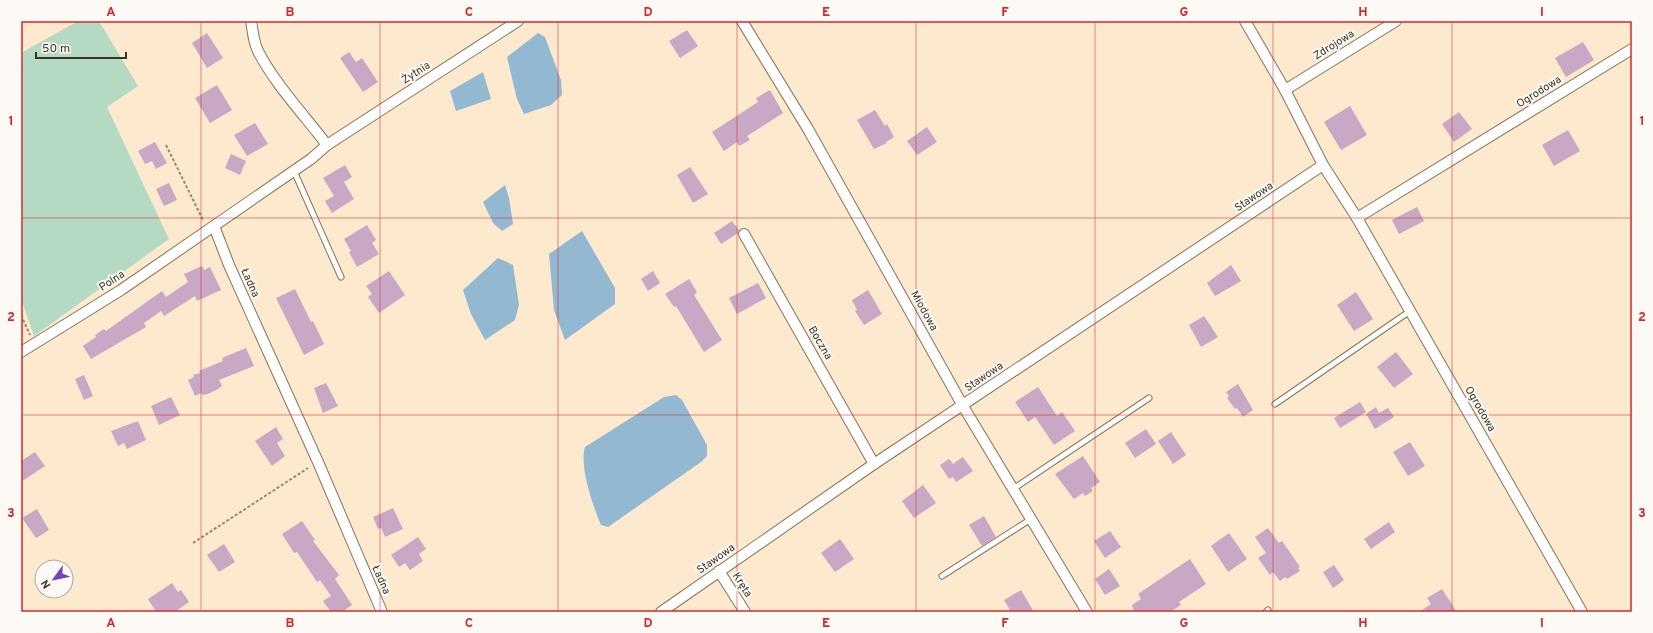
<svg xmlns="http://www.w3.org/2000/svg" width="1653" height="633" font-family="Overpass,sans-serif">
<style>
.green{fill:#b5dac4}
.water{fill:#93b8d2}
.building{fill:#c8a8c5}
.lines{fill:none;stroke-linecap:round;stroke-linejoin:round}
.lane-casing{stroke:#85745b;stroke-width:7}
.street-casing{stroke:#85745b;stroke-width:12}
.path{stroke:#958875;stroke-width:2;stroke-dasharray:3 2;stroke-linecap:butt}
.lane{stroke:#fff;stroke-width:5}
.street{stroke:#fff;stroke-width:10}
.grid{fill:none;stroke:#d62828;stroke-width:1;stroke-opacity:0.55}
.labels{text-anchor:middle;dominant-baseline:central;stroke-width:4;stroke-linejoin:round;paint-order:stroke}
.street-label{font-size:11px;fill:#3a3328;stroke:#fdf9f4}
.neatline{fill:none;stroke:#d62828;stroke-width:1.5}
.grid-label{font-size:13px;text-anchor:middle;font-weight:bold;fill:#d62828}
</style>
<rect width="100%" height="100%" fill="#fdeace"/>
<!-- green -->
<polygon class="green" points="78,21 99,21 138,86 107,107 169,239 34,336 21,299 21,53"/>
<!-- water -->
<g class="water">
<polygon points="538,33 545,37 561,80 562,95 551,105 524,114 517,99 507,57"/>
<polygon points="483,72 491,99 456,111 450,91"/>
<polygon points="505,185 509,198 513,224 502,231 493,223 483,202"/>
<polygon points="582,231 615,288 615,304 565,340 554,310 549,254"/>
<polygon points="498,258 513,265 519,305 515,320 485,340 471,314 463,290"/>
<path d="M676,395l6,5 25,45v11l-6,6 -93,65 -7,-2c-8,-19 -22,-58 -16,-78l79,-50z"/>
</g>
<!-- building -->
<g class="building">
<polygon points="687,30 698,46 680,58 669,41"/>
<polygon points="207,33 223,58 207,68 192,43"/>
<polygon points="1583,42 1594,60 1566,77 1555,58"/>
<polygon points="349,52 356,62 362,58 378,82 363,92 340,58"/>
<polygon points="217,85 232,110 210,123 195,98"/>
<polygon points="770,90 783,113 747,136 750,140 739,146 737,142 724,151 712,132 758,102 756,98"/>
<polygon points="1350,106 1367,135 1341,150 1324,122"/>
<polygon points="875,110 885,126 887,124 894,137 886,142 887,143 874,149 857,120"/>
<polygon points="1459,112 1472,129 1454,142 1442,124"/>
<polygon points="255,123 268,144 247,156 234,135"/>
<polygon points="927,127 937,142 917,155 907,141"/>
<polygon points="1568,130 1580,151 1554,166 1542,145"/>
<polygon points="155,142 167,163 156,169 152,161 145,164 138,151"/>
<polygon points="231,154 246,161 240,175 225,168"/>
<polygon points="345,165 352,177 344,182 354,199 332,213 325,201 334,196 323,178"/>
<polygon points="690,167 708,194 693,203 677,175"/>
<polygon points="169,183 177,200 164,206 156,189"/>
<polygon points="1417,207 1424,221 1399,234 1392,220"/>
<polygon points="732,221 739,230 738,233 721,244 714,233"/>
<polygon points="367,225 376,240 372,243 379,254 357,267 349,252 351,251 344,239"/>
<polygon points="1231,265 1241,281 1215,296 1207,283"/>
<polygon points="202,266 204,270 210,267 221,290 197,301 195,296 164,316 161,311 144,323 146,327 91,359 83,346 96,337 95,335 104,329 106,331 162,291 166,297 188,282 184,274"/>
<polygon points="389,271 405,295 379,313 368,297 372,294 366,286"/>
<polygon points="653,271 660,283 648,291 641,279"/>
<polygon points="689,279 697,292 694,295 722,340 704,352 676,306 674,307 665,294"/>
<polygon points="758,283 766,298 737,314 729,298"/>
<polygon points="295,289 311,322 313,321 324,344 304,355 276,298"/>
<polygon points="868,290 882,314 864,325 855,311 857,310 852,300"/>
<polygon points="1356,292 1373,319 1354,331 1337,305"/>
<polygon points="1204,316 1218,337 1201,347 1189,325"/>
<polygon points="246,348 254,366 219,380 222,386 218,389 208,394 202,395 201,393 195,396 188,380 194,377 193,375 200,373 199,371 223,361 222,358"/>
<polygon points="1396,352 1413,374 1394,388 1377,367"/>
<polygon points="84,375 93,396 84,400 75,379"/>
<polygon points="326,383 338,406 323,413 314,388"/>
<polygon points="1238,384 1253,410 1243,417 1237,408 1235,409 1227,398 1229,396 1226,392"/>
<polygon points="1038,387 1057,416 1062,412 1075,431 1054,445 1035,417 1028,422 1015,402"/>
<polygon points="171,397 180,415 159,425 151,406"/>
<polygon points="1360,402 1366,412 1340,428 1334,418"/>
<polygon points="1376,407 1379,413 1388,408 1394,417 1375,429 1366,414"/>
<polygon points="138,421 146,440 127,449 124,443 118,446 111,431"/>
<polygon points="276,427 283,439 277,443 285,456 272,466 255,441"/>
<polygon points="1146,429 1156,444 1135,458 1125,443"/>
<polygon points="1171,432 1186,455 1173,464 1158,441"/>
<polygon points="1410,442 1425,466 1408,476 1393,452"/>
<polygon points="35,452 45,466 21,482 21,461"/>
<polygon points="1083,456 1100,482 1091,488 1093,491 1085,496 1083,493 1074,499 1055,474"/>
<polygon points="963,457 973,471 956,482 953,477 949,479 940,465 949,459 953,464"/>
<polygon points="923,485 936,503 914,518 902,501"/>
<polygon points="393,508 403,529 385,537 381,528 378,529 373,517"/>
<polygon points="37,509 49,530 36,538 22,518"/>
<polygon points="984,516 996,537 982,546 969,525"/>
<polygon points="302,521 315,540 313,541 339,575 335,579 352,605 342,612 331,612 323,601 331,596 320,580 317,582 297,552 294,553 282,534"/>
<polygon points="1389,522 1395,532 1371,549 1364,539"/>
<polygon points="1268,528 1279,543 1282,541 1300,567 1298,568 1300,571 1287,579 1285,577 1280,581 1273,572 1270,575 1258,558 1266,553 1255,537"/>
<polygon points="1110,531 1121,547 1105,558 1094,541"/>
<polygon points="1229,533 1247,559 1228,572 1211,546"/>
<polygon points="418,537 426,549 419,554 423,561 410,570 405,563 399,567 391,555"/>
<polygon points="840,539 854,559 835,572 821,553"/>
<polygon points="224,544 235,562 219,572 207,555"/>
<polygon points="1190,559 1206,584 1179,602 1181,605 1170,612 1134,612 1132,605 1141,599 1138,594"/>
<polygon points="1334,565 1344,580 1333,588 1323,572"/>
<polygon points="1109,569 1120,586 1105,595 1095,579"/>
<polygon points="172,583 178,592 181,590 189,602 175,612 156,612 148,599"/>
<polygon points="1442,589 1457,612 1419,612 1431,604 1427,598"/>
<polygon points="1021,590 1034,612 1011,612 1004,600"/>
</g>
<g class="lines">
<defs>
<g id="lane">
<polyline points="294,171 341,277"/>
<polyline points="1275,404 1410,311"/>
<polyline points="1013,489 1149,398"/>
<polyline points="942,576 1031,519"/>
<polyline points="1266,612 1268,610"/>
</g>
<g id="street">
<path d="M251,21c2,10 2,20 7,30 16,32 47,65 69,94"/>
<polyline points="742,21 808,129 963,406 1087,612"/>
<polyline points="1245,21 1285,90 1323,165 1357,218 1582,612"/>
<polyline points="1285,90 1396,21"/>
<polyline points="1357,218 1632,49"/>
<polyline points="214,226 229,265 318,462 382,612"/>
<polyline points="744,234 874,464"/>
<polyline points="21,352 121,290 311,159 327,145 518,21"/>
<polyline points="719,571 745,612"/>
<polyline points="661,612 874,464 1323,165"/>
</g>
</defs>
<!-- lane casing -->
<use href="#lane" class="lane-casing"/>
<!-- street casing -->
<use href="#street" class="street-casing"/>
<!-- path -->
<g class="path">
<polyline points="166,145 203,220"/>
<polyline points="21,315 30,335"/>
<polyline points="193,543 308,468"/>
</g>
<!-- lane -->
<use href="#lane" class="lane"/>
<!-- street -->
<use href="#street" class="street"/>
</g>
<!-- grid -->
<path class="grid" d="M201,21v591M380,21v591M558,21v591M737,21v591M916,21v591M1095,21v591M1273,21v591M1452,21v591M21,218h1611M21,415h1611"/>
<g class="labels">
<!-- street labels -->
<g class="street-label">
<text transform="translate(1334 45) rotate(-32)">Zdrojowa</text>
<text transform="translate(416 73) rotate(-33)">Żytnia</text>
<text transform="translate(1539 92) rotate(-32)">Ogrodowa</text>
<text transform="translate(1254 197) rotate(-34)">Stawowa</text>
<text transform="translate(112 281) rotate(-33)">Polna</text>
<text transform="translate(250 283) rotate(66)">Ładna</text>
<text transform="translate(924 311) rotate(61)">Miodowa</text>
<text transform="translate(820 343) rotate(60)">Boczna</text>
<text transform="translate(984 377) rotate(-34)">Stawowa</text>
<text transform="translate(1480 409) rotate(60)">Ogrodowa</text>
<text transform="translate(716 559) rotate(-35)">Stawowa</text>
<text transform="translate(381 580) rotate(66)">Ładna</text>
<text transform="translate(742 585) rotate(58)">Kręta</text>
</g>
</g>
<!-- border -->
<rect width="1653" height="633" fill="none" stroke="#fdf9f4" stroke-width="44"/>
<!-- north arrow -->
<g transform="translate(54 579) rotate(237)"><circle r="19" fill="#fdf9f4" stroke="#afaaa2"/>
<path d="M0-3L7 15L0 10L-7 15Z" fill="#7044bc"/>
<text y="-6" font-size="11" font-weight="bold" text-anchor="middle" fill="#3a3328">N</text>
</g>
<!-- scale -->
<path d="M36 52v6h90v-6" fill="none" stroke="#3a3328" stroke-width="2"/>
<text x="42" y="52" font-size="12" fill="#3a3328" stroke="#fdf9f4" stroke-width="3" paint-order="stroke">50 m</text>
<rect x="22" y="22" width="1609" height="589" class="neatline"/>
<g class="grid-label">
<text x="111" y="16">A</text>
<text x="290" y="16">B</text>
<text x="469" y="16">C</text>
<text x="648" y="16">D</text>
<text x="826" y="16">E</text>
<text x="1005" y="16">F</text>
<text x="1184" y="16">G</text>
<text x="1363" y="16">H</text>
<text x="1542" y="16">I</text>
<text x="11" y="125">1</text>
<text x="1642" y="125">1</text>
<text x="11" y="321">2</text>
<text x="1642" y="321">2</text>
<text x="11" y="517">3</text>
<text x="1642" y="517">3</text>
<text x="111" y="627">A</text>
<text x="290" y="627">B</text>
<text x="469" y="627">C</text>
<text x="648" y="627">D</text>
<text x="826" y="627">E</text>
<text x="1005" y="627">F</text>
<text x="1184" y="627">G</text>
<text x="1363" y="627">H</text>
<text x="1542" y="627">I</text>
</g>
</svg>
